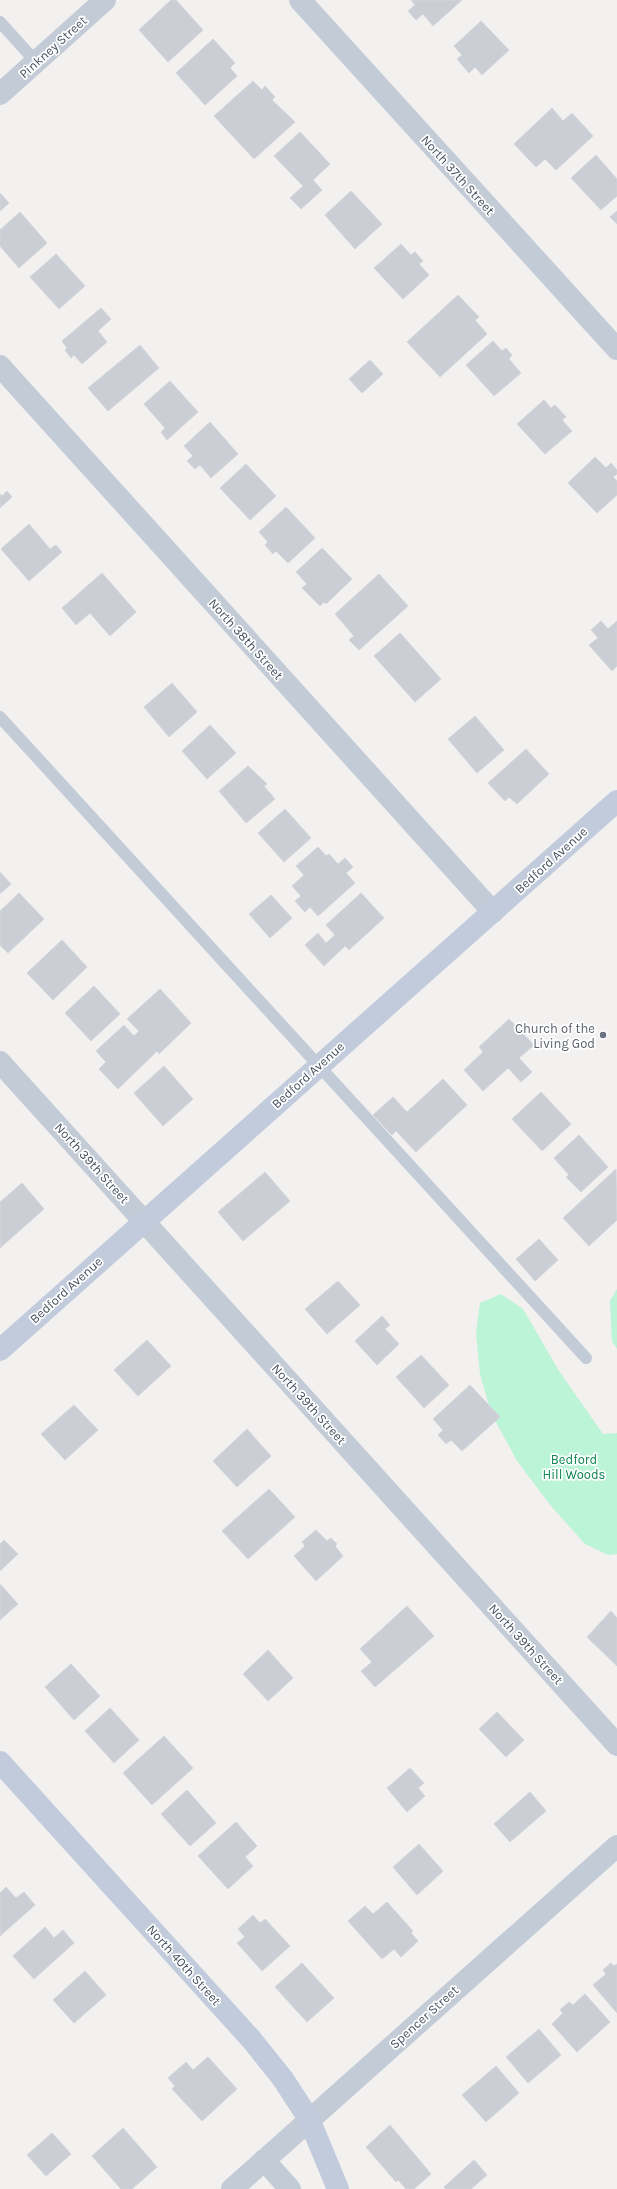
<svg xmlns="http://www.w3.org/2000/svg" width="617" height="2189" font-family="Karla,sans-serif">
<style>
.green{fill:#bbf4d6}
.building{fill:#ccced6;stroke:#d3d5dc}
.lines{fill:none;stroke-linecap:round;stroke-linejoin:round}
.lane{stroke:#c2cbd6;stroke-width:12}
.street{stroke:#c2cbd6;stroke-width:22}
.secondary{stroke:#c1cbdb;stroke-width:22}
.worship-dot{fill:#6b7280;stroke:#fff;stroke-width:1.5}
.labels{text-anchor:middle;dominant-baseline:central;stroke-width:3.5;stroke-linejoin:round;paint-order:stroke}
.street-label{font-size:13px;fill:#465160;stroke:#fff}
.worship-label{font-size:13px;fill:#5b616d;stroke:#fff;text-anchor:end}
.park-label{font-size:13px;fill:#0d8453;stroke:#fff}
</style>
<rect width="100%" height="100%" fill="#f3f0f0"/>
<!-- green -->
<g class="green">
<polygon points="617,1289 617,1349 612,1341 610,1301"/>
<polygon points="501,1294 523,1309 559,1371 603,1434 617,1433 617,1554 608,1555 585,1544 551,1506 517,1461 491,1413 480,1374 476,1334 480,1303"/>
</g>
<!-- building -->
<g class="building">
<polygon points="171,0 176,0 203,30 168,62 139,30"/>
<polygon points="411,0 462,0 433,26 423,14 416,20 408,11 415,5"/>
<polygon points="481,21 509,50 482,75 475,67 469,73 457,59 462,55 454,46"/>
<polygon points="213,39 235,63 230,68 237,76 205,105 176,73"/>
<polygon points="253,81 262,90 265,86 275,97 272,100 295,122 254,159 214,116"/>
<polygon points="552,108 563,121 572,113 593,136 556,170 545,159 536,167 514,144"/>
<polygon points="300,132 330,164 313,180 322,190 301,209 290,198 303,186 274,156"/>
<polygon points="596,155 617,179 617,196 601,210 571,178"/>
<polygon points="351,191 382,224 355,249 325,215"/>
<polygon points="0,193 9,203 0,211"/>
<polygon points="617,211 617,224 610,217"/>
<polygon points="20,212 47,243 19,268 0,246 0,230"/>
<polygon points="401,244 411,255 415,252 423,261 419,264 429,275 403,299 374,268"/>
<polygon points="56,254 85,286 59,309 30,277"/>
<polygon points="458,295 479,317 475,320 487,334 440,377 407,342"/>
<polygon points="101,308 111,319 98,331 107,342 82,364 74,355 71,358 65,350 67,348 62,341"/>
<polygon points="493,341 502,351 506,348 512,355 509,359 521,373 494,396 466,365"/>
<polygon points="140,345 159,368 108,411 88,388"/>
<polygon points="370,360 383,374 362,393 349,379"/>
<polygon points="170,381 198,412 167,440 161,432 165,428 144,404"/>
<polygon points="544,400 551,408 555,405 566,417 562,420 572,431 545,454 517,424"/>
<polygon points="210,422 238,454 211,478 200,465 195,469 187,461 193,456 184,446"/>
<polygon points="595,457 606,468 611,463 617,470 617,474 613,477 617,481 617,495 597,513 568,483"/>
<polygon points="246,464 276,496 250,520 220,488"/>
<polygon points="7,491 12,497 0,508 0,494 2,496"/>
<polygon points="286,507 315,538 288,563 276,551 273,554 265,545 268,542 259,532"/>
<polygon points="29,524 50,549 56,545 62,552 29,581 1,549"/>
<polygon points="322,548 352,579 326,604 324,602 320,606 302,588 307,584 296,572"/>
<polygon points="102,573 136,612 110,636 90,613 76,625 62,608"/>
<polygon points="379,574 408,606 359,650 349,640 354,636 335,614"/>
<polygon points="601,621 608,629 617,621 617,666 612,671 589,645 598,638 591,630"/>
<polygon points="400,633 441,679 415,702 374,656"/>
<polygon points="172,683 197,712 169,737 144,707"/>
<polygon points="475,716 504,750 477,773 448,739"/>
<polygon points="210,725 236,753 207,779 182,751"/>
<polygon points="526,749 549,774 517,804 509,797 505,801 488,783"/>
<polygon points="248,766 267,784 264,786 275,799 246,823 219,791"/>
<polygon points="285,809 311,838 284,862 258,833"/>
<polygon points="318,847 326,856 329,854 338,864 345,858 353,867 346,873 355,883 318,916 310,907 305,912 295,901 301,896 292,886 304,875 296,866"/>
<polygon points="0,872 11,884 0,894"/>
<polygon points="19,893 44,919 8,953 0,945 0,911"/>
<polygon points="361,893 384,918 349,950 345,946 324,966 305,945 318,933 326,943 335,935 326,925"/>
<polygon points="271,895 292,918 270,938 249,914"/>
<polygon points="62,940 87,967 53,1000 27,973"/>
<polygon points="94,986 120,1014 91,1041 65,1013"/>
<polygon points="160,989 191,1023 159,1054 157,1051 118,1089 99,1069 106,1062 96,1051 124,1025 134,1036 139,1031 127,1019"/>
<polygon points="509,1019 534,1045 519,1058 532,1072 521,1082 508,1068 483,1091 464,1070 483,1052 479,1047"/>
<polygon points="164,1066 193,1099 163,1126 134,1093"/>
<polygon points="443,1079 467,1105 416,1152 396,1131 392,1135 373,1115 393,1097 407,1112"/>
<polygon points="541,1092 571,1124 542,1151 512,1119"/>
<polygon points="579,1135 608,1167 581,1192 566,1177 569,1175 554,1158"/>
<polygon points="616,1169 617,1220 589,1246 563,1218"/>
<polygon points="265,1172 290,1201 243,1241 218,1212"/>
<polygon points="22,1183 44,1209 0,1248 0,1202"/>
<polygon points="539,1239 558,1260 535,1281 516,1259"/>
<polygon points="338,1281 360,1305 327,1334 305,1309"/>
<polygon points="382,1316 390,1325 385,1329 399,1344 377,1365 355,1341"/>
<polygon points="147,1340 171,1366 138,1396 114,1370"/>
<polygon points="421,1355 449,1385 424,1408 396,1377"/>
<polygon points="470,1385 500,1417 462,1451 451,1440 446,1444 438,1435 443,1430 433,1419"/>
<polygon points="74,1405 98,1430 65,1460 41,1434"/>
<polygon points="247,1429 271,1456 237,1487 213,1461"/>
<polygon points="269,1489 295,1517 248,1559 222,1531"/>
<polygon points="316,1530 327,1541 331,1538 337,1544 335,1546 343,1556 316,1581 294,1556 305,1546 302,1542"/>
<polygon points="4,1540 18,1554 0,1571 0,1544"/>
<polygon points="0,1584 18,1604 0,1620"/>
<polygon points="407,1606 434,1636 375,1687 361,1671 372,1662 360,1649"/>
<polygon points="611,1611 617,1618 617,1666 587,1637"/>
<polygon points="268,1650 293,1678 268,1701 243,1674"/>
<polygon points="71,1664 100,1696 74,1720 45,1687"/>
<polygon points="110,1708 139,1740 114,1763 85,1731"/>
<polygon points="497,1712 524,1740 506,1757 479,1729"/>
<polygon points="164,1736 193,1768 152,1805 123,1773"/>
<polygon points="410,1768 424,1783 418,1788 425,1796 407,1812 387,1788"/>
<polygon points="187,1790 216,1823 190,1846 161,1814"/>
<polygon points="530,1792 546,1811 510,1842 494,1824"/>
<polygon points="236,1822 257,1846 245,1857 253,1866 228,1889 198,1856"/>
<polygon points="419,1844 443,1871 417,1895 393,1867"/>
<polygon points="6,1887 16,1898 24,1892 35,1905 0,1936 0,1893"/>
<polygon points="387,1902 413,1931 411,1933 418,1941 401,1957 394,1949 382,1959 348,1921 365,1906 373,1914"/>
<polygon points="253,1915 260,1923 265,1919 290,1946 262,1971 237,1943 245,1937 238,1929"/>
<polygon points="45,1927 54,1938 63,1930 74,1943 34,1979 13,1956"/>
<polygon points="302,1963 334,1998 307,2022 275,1987"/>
<polygon points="611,1963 614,1966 617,1964 617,2013 593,1985 606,1974 603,1970"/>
<polygon points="85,1971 106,1995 74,2023 53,2000"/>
<polygon points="585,1994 610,2022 577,2052 552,2024 563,2013 560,2010 569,2002 573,2005"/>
<polygon points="539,2029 561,2055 528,2083 506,2057"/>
<polygon points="208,2057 237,2089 202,2121 172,2089 175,2086 168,2078 186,2062 193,2070"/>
<polygon points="496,2066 519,2093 486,2122 462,2095"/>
<polygon points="390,2125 431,2174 414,2189 406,2189 398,2180 396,2182 366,2147"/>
<polygon points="123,2128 157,2167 132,2189 121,2189 92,2156"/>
<polygon points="52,2133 71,2154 46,2176 27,2155"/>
<polygon points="474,2160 487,2175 471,2189 446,2189 444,2187"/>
</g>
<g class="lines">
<!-- lane -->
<g class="lane">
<polyline points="0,22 36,62"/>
<polyline points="0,717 586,1358"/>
</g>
<!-- street -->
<g class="street">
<polyline points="300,0 617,349"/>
<polyline points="0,94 105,0"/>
<polyline points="0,366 493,912"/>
<polyline points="0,1062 617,1745"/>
<polyline points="264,2160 290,2189"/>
<polyline points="232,2189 617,1846"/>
</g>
<!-- secondary -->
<g class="secondary">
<polyline points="0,1350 617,801"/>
<polyline points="0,1762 251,2039 283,2079 309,2119 338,2189"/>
</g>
</g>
<!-- markers -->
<circle class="worship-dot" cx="603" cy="1035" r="4"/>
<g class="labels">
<!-- street labels -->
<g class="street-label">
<text transform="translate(53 47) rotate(-42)">Pinkney Street</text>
<text transform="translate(458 175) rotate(48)">North 37th Street</text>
<text transform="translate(246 639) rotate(48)">North 38th Street</text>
<text transform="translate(551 860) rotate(-42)">Bedford Avenue</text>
<text transform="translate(308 1075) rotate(-42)">Bedford Avenue</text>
<text transform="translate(92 1163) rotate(48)">North 39th Street</text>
<text transform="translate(66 1290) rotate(-42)">Bedford Avenue</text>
<text transform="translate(309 1404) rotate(48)">North 39th Street</text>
<text transform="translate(526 1644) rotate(48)">North 39th Street</text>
<text transform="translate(184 1965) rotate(48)">North 40th Street</text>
<text transform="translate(424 2017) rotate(-42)">Spencer Street</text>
</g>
<!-- worship labels -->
<g class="worship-label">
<text x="595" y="1028">Church of the<tspan x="595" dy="15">Living God</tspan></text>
</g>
<!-- park labels -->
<g class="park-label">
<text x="574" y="1459">Bedford<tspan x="574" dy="15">Hill Woods</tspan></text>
</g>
</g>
</svg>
